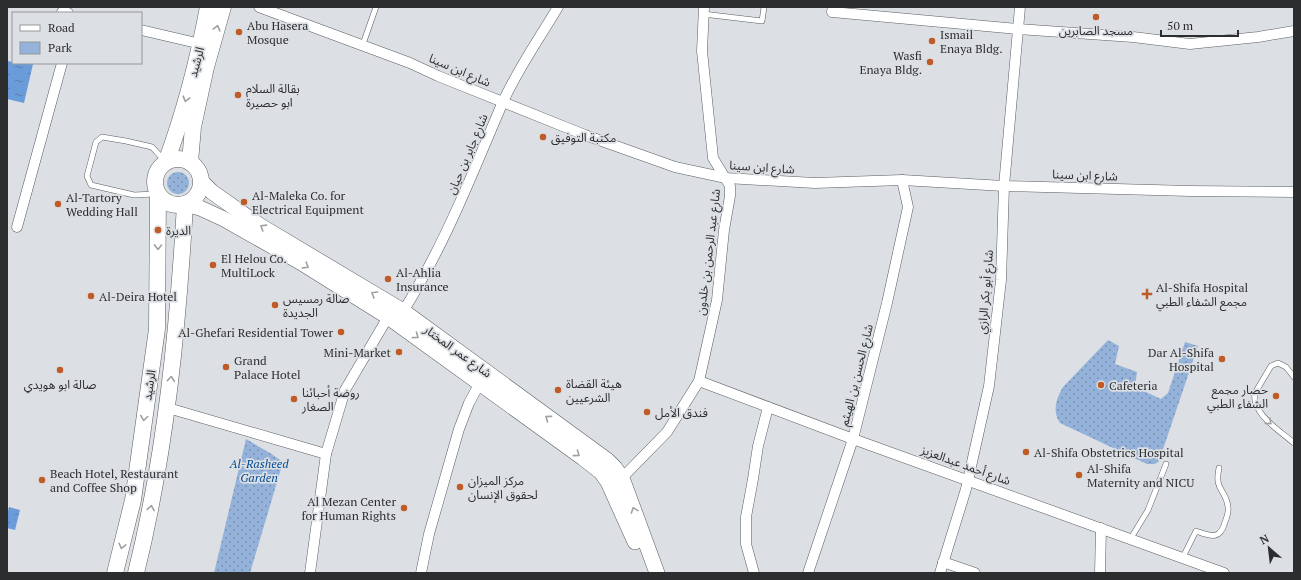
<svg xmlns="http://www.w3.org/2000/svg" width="1301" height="580" font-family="'PT Serif','Noto Sans Arabic',serif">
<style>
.green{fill:url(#green-dots)}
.water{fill:url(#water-ripples)}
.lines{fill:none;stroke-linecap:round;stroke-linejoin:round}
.service-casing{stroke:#5a5d60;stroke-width:6}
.minor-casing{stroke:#5a5d60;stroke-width:11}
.secondary-casing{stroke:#5a5d60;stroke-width:16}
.primary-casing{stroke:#5a5d60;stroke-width:17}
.service{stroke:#fff;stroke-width:5}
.minor{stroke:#fff;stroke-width:10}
.secondary{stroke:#fff;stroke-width:15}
.primary{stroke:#fff;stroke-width:16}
.oneway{stroke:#a0a0a1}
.poi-dot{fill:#bf5b26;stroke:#dcdfe3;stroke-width:1.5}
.labels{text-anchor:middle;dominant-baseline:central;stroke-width:3.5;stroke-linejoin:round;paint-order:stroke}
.poi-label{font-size:12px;fill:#2c2d2f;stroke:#dcdfe3;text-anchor:start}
.street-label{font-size:12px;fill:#2c2d2f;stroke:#dcdfe3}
.park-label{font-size:12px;font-style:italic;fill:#024a94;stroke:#dcdfe3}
</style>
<defs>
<pattern id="green-dots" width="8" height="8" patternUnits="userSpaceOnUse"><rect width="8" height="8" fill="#94b2da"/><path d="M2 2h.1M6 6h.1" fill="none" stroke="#7991b1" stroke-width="1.8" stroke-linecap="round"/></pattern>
<pattern id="water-ripples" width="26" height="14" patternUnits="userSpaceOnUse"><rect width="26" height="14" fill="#6b9cda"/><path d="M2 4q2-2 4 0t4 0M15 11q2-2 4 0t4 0" fill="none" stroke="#5880b1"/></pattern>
</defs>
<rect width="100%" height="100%" fill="#dcdfe3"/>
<!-- green -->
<g class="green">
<circle cx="178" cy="183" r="11"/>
<path d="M1108,340l11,6 -4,18 22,8 -2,15 26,12 7,-6 17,-51 13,4 -39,115 -4,3h-8l-87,-41c-8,-12 -4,-24 3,-36z"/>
<polygon points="246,439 270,453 283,462 250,573 214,573"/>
</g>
<!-- water -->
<g class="water">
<polygon points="7,61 13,62 13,63 33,64 24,103 7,99"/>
<polygon points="9,507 20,510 15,530 7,528 7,516"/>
</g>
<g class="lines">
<defs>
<g id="service">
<polyline points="703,14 762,21 764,7"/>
<polyline points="363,44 376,7"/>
<polyline points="155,194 134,195 91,185 87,176 96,142 102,137 126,141 152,147 163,159"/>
<path d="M1294,377l-8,-10 -8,-4 -7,3 -16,27c-4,20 25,38 39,50"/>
<polyline points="1131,538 1148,510 1166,464"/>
<path d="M1183,557l13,-26c14,5 24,10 29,-9 2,-5 4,-10 3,-15 -2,-18 -14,-16 -9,-39"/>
</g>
<g id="minor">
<polyline points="259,7 410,63 438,76 585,135 675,167 726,178 815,183 902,180 1004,186 1190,191 1294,192"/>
<polyline points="833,7 832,12 1018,29 1133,37 1190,44 1258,37 1294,31"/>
<polyline points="62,12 68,13"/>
<polyline points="141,30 201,44"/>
<polyline points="17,227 62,63"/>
<path d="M403,311c9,-13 16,-27 24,-41 29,-54 51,-110 75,-166 15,-34 37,-65 56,-97"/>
<polyline points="699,381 853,439 1224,573"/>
<polyline points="168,408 326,454"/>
<polyline points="622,478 667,432 699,381 717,300 724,230 730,196 730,186 713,158 702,51 704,7"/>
<polyline points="943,562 975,573"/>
<polyline points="310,573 326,454 345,390 388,317 392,314"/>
<polyline points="421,573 429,534 459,429 469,403 482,379"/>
<polyline points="754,573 746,544 746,517 753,479 758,446 768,407"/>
<polyline points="808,573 853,439 887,303 908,207 902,180"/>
<polyline points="940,573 966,489 989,386 1001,280 1004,186 1020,7"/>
<polyline points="1100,573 1101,528"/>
</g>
<g id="secondary">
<polyline points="201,181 212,192 259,225 403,311 607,460 615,468 622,478 657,573"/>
<polyline points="185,204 200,208 224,219 300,262 388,317 583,458 601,472 608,482 635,542"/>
</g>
<g id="primary">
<circle cx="178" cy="182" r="23"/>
<path d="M166,162c19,-51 32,-102 42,-155"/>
<polyline points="190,162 193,127 206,67 223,7"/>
<polyline points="115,573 133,500 157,329 158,194"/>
<path d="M136,573c30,-121 42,-245 49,-369"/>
</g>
</defs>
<!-- service casing -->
<use href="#service" class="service-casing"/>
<!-- minor casing -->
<use href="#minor" class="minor-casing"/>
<!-- secondary casing -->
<use href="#secondary" class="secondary-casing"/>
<!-- primary casing -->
<use href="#primary" class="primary-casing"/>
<!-- service -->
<use href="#service" class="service"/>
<!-- minor -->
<use href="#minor" class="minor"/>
<!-- secondary -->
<use href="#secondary" class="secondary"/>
<!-- primary -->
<use href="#primary" class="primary"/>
</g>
<!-- one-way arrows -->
<defs><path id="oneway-chevron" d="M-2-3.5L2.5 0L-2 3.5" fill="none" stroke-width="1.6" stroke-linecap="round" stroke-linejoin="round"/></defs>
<g class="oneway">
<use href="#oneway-chevron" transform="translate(217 28) rotate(-75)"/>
<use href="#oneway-chevron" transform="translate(186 99) rotate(105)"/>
<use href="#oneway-chevron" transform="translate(263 227) rotate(-148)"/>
<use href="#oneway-chevron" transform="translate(158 247) rotate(91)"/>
<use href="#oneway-chevron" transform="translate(306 266) rotate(32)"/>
<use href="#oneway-chevron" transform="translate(374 294) rotate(-149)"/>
<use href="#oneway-chevron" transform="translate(416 336) rotate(36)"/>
<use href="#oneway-chevron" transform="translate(171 379) rotate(-85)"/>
<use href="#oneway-chevron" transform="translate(144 418) rotate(98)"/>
<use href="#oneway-chevron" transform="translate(548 418) rotate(-144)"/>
<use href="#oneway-chevron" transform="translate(1269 422) rotate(41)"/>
<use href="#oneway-chevron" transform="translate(577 454) rotate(36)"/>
<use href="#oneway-chevron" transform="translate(151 508) rotate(-80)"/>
<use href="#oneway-chevron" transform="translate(634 510) rotate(-110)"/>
<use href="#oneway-chevron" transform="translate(122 546) rotate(104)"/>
</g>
<!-- markers -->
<g class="poi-dot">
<circle cx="1096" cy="17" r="4"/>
<circle cx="239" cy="32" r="4"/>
<circle cx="932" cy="41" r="4"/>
<circle cx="930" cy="62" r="4"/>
<circle cx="238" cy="95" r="4"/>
<circle cx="543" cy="137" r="4"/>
<circle cx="244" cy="202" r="4"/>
<circle cx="58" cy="204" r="4"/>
<circle cx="158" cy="230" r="4"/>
<circle cx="213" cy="265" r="4"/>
<circle cx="388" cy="279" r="4"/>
<path d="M1145 288h4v4h4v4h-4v4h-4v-4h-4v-4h4z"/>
<circle cx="91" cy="296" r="4"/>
<circle cx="275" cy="305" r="4"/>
<circle cx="341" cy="332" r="4"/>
<circle cx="399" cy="352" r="4"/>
<circle cx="1222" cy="359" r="4"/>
<circle cx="226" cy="367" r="4"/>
<circle cx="60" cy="370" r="4"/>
<circle cx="1101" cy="385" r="4"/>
<circle cx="558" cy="390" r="4"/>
<circle cx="1276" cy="396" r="4"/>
<circle cx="294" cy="399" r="4"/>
<circle cx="647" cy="412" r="4"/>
<circle cx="1026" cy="452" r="4"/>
<circle cx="1079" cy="475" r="4"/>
<circle cx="42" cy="480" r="4"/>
<circle cx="460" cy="487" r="4"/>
<circle cx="404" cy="508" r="4"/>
</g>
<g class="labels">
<!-- poi labels -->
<g class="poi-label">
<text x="247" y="25">Abu Hasera<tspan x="247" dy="14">Mosque</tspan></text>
<text x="1096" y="30" text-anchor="middle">مسجد الصابرين</text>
<text x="940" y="34">Ismail<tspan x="940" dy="14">Enaya Bldg.</tspan></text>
<text x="922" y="55" text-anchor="end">Wasfi<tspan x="922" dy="14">Enaya Bldg.</tspan></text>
<text x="246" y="88">بقالة السلام<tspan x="246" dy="14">ابو حصيرة</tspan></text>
<text x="551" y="137">مكتبة التوفيق</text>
<text x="252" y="195">Al-Maleka Co. for<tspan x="252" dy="14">Electrical Equipment</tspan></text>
<text x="66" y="197">Al-Tartory<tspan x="66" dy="14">Wedding Hall</tspan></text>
<text x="166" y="230">الديرة</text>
<text x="221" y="258">El Helou Co.<tspan x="221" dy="14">MultiLock</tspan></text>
<text x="396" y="272">Al-Ahlia<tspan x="396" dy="14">Insurance</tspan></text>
<text x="1156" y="287">Al-Shifa Hospital<tspan x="1156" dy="14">مجمع الشفاء الطبي</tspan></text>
<text x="99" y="296">Al-Deira Hotel</text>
<text x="283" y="298">صالة رمسيس<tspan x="283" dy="14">الجديدة</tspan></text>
<text x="333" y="332" text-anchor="end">Al-Ghefari Residential Tower</text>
<text x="391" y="352" text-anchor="end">Mini-Market</text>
<text x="1214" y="352" text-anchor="end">Dar Al-Shifa<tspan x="1214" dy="14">Hospital</tspan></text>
<text x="234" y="360">Grand<tspan x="234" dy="14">Palace Hotel</tspan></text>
<text x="566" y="383">هيئة القضاة<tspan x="566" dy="14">الشرعيين</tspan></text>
<text x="60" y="384" text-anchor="middle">صالة ابو هويدي</text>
<text x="1109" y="385">Cafeteria</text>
<text x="1268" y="389" text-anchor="end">حصار مجمع<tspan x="1268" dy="14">الشفاء الطبي</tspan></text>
<text x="302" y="392">روضة أحبائنا<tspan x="302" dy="14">الصغار</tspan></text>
<text x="655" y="412">فندق الأمل</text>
<text x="1034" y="452">Al-Shifa Obstetrics Hospital</text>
<text x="1087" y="468">Al-Shifa<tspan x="1087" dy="14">Maternity and NICU</tspan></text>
<text x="50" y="473">Beach Hotel, Restaurant<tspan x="50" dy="14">and Coffee Shop</tspan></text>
<text x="468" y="480">مركز الميزان<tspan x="468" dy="14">لحقوق الإنسان</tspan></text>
<text x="396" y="501" text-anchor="end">Al Mezan Center<tspan x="396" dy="14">for Human Rights</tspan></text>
</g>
<!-- street labels -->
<g class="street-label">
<text transform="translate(196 62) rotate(-75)">الرشيد</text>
<text transform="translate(460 70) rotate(23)">شارع ابن سينا</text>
<text transform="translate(467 154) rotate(-67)">شارع جابر بن حيان</text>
<text transform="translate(762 167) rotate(4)">شارع ابن سينا</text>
<text transform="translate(1085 175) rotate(2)">شارع ابن سينا</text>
<text transform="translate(708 252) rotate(-83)">شارع عبد الرحمن بن خلدون</text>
<text transform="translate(985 292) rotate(-85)">شارع أبو بكر الرازي</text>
<text transform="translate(458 351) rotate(36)">شارع عمر المختار</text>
<text transform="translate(856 375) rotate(-76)">شارع الحسن بن الهيثم</text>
<text transform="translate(149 385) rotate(-82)">الرشيد</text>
<text transform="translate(966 465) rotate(20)">شارع أحمد عبدالعزيز</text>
</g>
<!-- park labels -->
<g class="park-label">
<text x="259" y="463">Al-Rasheed<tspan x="259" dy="14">Garden</tspan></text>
</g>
</g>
<!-- border -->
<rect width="1301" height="580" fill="none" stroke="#2c2d2f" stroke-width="16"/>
<!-- legend -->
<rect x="12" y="12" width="130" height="52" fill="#dcdfe3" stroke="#96989b"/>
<rect x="20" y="25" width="20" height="6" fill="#ffffff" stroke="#96989b"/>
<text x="48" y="32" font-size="12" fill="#2c2d2f">Road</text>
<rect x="20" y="42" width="20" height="12" fill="#94b2da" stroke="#96989b"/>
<text x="48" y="52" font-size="12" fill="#2c2d2f">Park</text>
<!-- north arrow -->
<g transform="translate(1269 548) rotate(332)" stroke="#dcdfe3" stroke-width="3" paint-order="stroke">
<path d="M0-3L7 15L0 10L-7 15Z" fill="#2c2d2f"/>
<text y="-6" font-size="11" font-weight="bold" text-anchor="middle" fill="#2c2d2f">N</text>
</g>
<!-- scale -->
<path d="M1161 30v6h77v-6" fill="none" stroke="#2c2d2f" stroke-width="2"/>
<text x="1167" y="30" font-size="12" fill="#2c2d2f" stroke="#dcdfe3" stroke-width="3" paint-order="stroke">50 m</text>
</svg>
